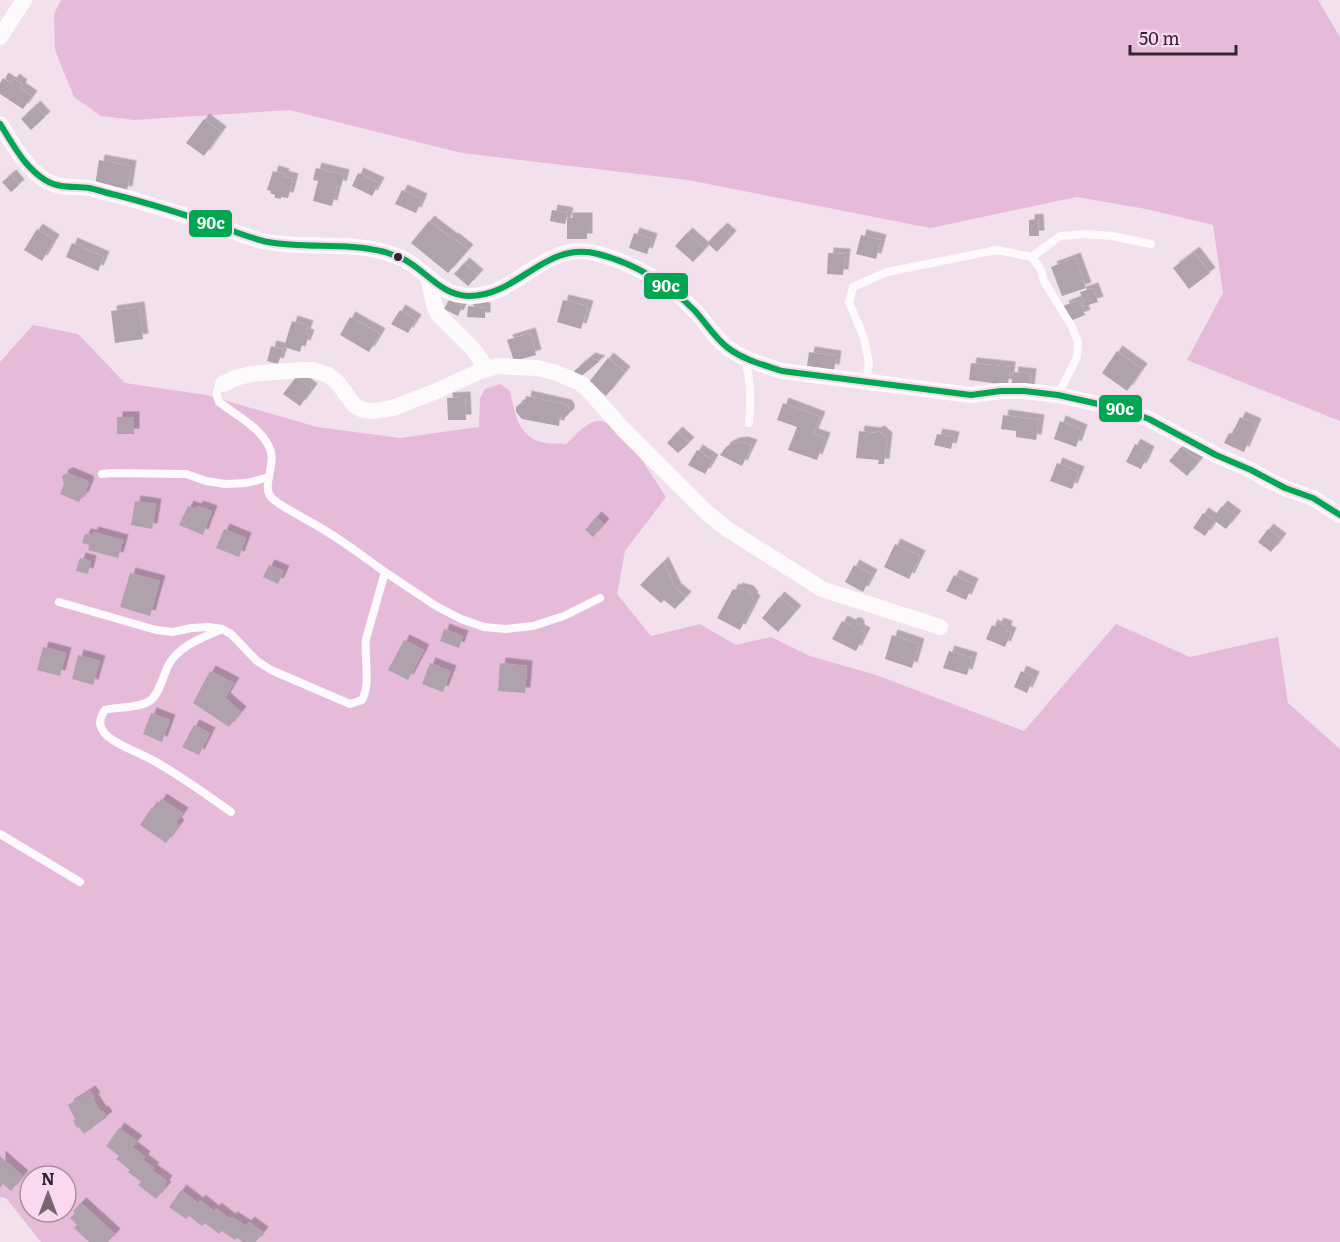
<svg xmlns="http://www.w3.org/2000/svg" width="1340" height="1242" font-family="Literata,serif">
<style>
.forest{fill:#e6bbda;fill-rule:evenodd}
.building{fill:#b0a2ac;filter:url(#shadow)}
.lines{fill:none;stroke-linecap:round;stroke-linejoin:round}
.service{stroke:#fdfafc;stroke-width:8}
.minor{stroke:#fdfafc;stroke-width:16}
.bus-1-casing{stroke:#fad8f0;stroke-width:10}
.bus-1{stroke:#00a651;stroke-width:6}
.bus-dot{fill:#33262f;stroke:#fad8f0;stroke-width:2}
.line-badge{stroke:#fad8f0;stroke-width:2}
.badge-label{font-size:16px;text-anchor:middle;font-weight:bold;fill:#fff}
</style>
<defs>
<filter id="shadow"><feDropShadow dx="5.5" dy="-5.5" stdDeviation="0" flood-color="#0004"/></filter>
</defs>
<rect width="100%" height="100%" fill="#f2e0ec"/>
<!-- forest -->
<g class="forest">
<polygon points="61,0 1318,0 1340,37 1340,421 1187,360 1223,293 1213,225 1146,209 1077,197 930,228 688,180 462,153 289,110 134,120 101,116 74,97 55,50 54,14"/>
<path d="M33,325l45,9 47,49 81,12 111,32 83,11 79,-11 1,-29 5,-9 15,-5 10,7c5,21 7,44 31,51 8,2 17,1 25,2 8,-7 18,-20 30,-23 22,-5 59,59 70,76l-41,54 -8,43 34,42 49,-12 36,21 35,-8 39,19 66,19 148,56 92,-107 74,33 88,-20 10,66 52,46v493h-1299l-35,-44 -6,-1v-835zM30,1176h36v36h-36z"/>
</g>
<!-- building -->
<g class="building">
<polygon points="3,78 11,83 14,79 22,85 20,88 32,96 23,109 0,94 0,83"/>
<polygon points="35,106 45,117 31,130 21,119"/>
<polygon points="204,119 221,132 204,156 186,143"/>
<polygon points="99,160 131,166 127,192 95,186"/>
<polygon points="316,168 344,175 341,187 337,185 332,206 313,201 318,181 313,180"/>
<polygon points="273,171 284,174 283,176 293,179 288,198 281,197 281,199 275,198 275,195 270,193 271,191 267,190"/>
<polygon points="358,173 379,183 372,196 352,186"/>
<polygon points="11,175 19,185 11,192 2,182"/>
<polygon points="402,190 422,199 416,213 395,204"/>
<polygon points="552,210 568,213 565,224 550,221"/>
<rect x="567" y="218" width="20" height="21"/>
<polygon points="1038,219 1039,236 1029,236 1029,220"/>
<polygon points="429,221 452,239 453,238 468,250 448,273 411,243"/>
<polygon points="722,228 731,236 717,252 707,243"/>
<polygon points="37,229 54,240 42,261 24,250"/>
<polygon points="634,233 652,239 647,254 629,248"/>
<polygon points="687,233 705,249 693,262 675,246"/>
<polygon points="861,235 881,240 876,259 856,254"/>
<polygon points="72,243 104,257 98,271 66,257"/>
<polygon points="1194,252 1210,273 1189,289 1173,268"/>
<polygon points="828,253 845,254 843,275 827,274"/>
<polygon points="1075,258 1086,288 1062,296 1051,267"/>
<polygon points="464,263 478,275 468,286 454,274"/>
<polygon points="1093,288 1098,302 1085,306 1080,292"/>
<polygon points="449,300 462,307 458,316 444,309"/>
<polygon points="563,300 588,306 581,329 557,322"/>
<polygon points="1079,300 1085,315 1070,321 1063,306"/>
<polygon points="468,306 485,308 485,318 467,317"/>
<polygon points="139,307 143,339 115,343 111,311"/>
<polygon points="400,310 416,320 408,333 391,324"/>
<polygon points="350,317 380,334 369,352 340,335"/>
<polygon points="292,321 308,326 305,334 309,335 305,346 302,345 300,352 284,347"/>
<polygon points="530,333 536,355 514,361 507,340"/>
<polygon points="271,346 283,349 278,364 267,361"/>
<polygon points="1117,351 1142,369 1127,391 1102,373"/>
<polygon points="809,352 836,356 834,370 807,366"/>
<polygon points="590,358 600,361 579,378 574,371"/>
<polygon points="608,358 625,372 606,396 589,382"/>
<polygon points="971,363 1010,367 1008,385 969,380"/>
<polygon points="1013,372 1031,374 1029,391 1011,388"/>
<polygon points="296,377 312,389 300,406 283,394"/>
<polygon points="526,396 566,405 569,409 569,414 564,418 560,417 559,426 522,419 516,412 516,407 521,403 525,404"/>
<polygon points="465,397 466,420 448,420 447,398"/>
<polygon points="783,403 820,417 813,434 825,438 817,460 788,450 797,427 777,420"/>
<polygon points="1003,415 1039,420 1036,440 1016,437 1016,431 1001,429"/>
<rect x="117" y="417" width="17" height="17"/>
<polygon points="1240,417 1256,424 1244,452 1224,443 1229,433 1232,434"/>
<polygon points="1060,421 1082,430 1076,447 1054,439"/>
<polygon points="859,431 875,433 879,431 887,438 884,464 878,464 879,460 856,458"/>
<polygon points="677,432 689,443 678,453 667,443"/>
<polygon points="937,434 954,437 951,449 934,445"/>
<polygon points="743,442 752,445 742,466 720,455 726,447 734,443"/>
<polygon points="1135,444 1149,452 1141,469 1126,462"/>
<polygon points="1181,447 1199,461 1187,476 1169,461"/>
<polygon points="697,450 713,460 705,474 688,465"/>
<polygon points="1057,463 1079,472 1072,489 1050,481"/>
<polygon points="68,473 88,481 87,482 89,483 83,498 82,497 79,502 60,494 64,484 62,476 65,474"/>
<polygon points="135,501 156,504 152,529 131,525"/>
<polygon points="188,506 196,509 198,506 212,511 203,535 179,525"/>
<polygon points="1222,506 1236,516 1226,529 1215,521 1205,536 1193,528 1203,513 1212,519"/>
<polygon points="596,517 604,524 593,537 585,530"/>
<polygon points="224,529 246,538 239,557 216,548"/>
<polygon points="1268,529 1281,539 1271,552 1258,542"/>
<polygon points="93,532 123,540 118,558 88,550 89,545 82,543 85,534 92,535"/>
<polygon points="895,544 920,556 909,579 884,567"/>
<polygon points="80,558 91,561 88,574 76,571"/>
<polygon points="663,562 676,589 686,597 675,609 664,600 661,603 640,585"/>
<polygon points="269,565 284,571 278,584 263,577"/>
<polygon points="854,565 872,575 863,592 845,582"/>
<polygon points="130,573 160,581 150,616 120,607"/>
<polygon points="954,575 973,584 966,600 946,591"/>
<polygon points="737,588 748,591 753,597 752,599 755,601 740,630 717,618 733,589 736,590"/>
<polygon points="779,597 796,611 778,632 762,618"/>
<polygon points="842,621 850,625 852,623 856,623 859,626 859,630 865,633 856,651 832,639"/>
<polygon points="998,623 1007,626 1006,631 1011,633 1005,647 986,639 992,625 996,627"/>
<polygon points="444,629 463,636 459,648 440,641"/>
<polygon points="892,635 919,644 912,668 885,659"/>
<polygon points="404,640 424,650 408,680 388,670"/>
<polygon points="43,647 66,653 60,676 37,670"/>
<polygon points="949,651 972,658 967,675 943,668"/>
<polygon points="78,655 100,661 93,685 72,679"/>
<polygon points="430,663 451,671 443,692 422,684"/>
<polygon points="500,663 527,666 525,693 498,691"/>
<polygon points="210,671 234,683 225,698 241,712 229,727 193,703"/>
<polygon points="1021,671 1034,677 1027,693 1014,687"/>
<polygon points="151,713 170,720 162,742 143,734"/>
<polygon points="194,725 210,733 199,755 182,747"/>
<polygon points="161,799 183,813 176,823 179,825 166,843 140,825 152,807 155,809"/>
<polygon points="90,1091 95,1098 93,1099 101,1112 103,1111 107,1117 84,1134 79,1127 77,1128 73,1120 75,1119 68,1105"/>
<polygon points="119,1128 137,1141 132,1147 145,1157 143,1160 154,1168 152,1170 167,1181 164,1186 166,1187 156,1199 138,1185 141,1182 128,1172 130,1170 116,1159 119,1156 106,1146"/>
<polygon points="0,1156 23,1176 11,1191 3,1184 0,1188"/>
<polygon points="181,1190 198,1203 200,1200 214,1211 216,1208 230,1219 232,1217 246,1226 249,1222 263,1232 256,1242 243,1242 237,1238 235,1240 222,1231 219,1234 205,1223 202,1226 189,1216 186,1219 169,1207"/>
<polygon points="81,1203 115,1234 108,1242 89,1242 74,1228 77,1225 70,1218 75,1213 73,1211"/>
</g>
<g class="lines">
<!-- service -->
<g class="service">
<polyline points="1032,257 1041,270 1044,281 1072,327 1078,342 1077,357 1058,395"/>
<path d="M745,359c6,23 6,41 4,64"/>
<polyline points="866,381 869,363 864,338 849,302 853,287 887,272 997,250 1032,257 1060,236 1086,234 1112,236 1151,244"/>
<polyline points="102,474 111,473 186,474 206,481 225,484 247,483 269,477"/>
<polyline points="385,572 436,606 461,619 484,627 506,629 533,626 564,616 600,598"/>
<path d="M59,602l97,28 17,2 18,-4 18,-1 13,2 9,5 26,27 14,9 79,34 12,-4c9,-16 2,-42 4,-61l19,-67c-21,-15 -42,-31 -64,-44 -12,-8 -43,-22 -50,-31 -9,-10 4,-32 0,-45 -6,-22 -35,-37 -52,-50 -3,-7 -4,-13 4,-18"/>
<path d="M222,629c-20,9 -44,17 -54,37 -5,10 -8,26 -17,34 -9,8 -34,7 -46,10 -5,7 -7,14 -2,21 7,12 40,23 53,31 26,15 50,32 75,50"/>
<polyline points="0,834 80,882"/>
</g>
<!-- minor -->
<g class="minor">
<polyline points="0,37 24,0"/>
<path d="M0,124c13,19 25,44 45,56 14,9 29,6 44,8 10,2 21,6 31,8 35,9 69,21 104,32 14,5 28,11 43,14 38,7 79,-1 117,10 8,2 18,6 25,10 22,14 32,34 61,34 48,1 72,-55 125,-43 33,8 74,30 97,55 13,13 22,29 36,40 16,12 36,17 54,23l189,24 30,-4h23l34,4 63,14 28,10 67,36 35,15 17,10 17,8 28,10 27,17"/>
<polyline points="428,277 434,304 438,314 474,350 487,369"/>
<polyline points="223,384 235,378 251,374 299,370 314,370 328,375 337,382 354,405 363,410 372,411 393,408 434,392 478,372 487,369 498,366 537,368 554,372 580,383 590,392 622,428 706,512 727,529 822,589 940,627"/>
</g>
<defs>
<path id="bus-1" d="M0,124c13,20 24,43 45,56 14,9 29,6 44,8 9,2 18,5 27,7 36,9 73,21 108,33 15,5 29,11 44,14 39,7 78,0 117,10 9,3 18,6 25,11 19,12 33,32 58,33 50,1 77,-56 130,-42 36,9 71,30 97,57 11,12 20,27 33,37 16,12 36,17 54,23l189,24 30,-4h23l34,4 63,14 28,10 67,36 35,15 34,18 28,10 27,17"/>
</defs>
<!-- bus-1 casing -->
<use href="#bus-1" class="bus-1-casing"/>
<!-- bus-1 -->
<use href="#bus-1" class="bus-1"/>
</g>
<!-- markers -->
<circle class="bus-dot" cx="398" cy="257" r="5"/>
<g class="line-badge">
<rect x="188" y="209" width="45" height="29" rx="6" fill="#00a651"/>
<rect x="643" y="272" width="46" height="28" rx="6" fill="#00a651"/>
<rect x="1098" y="394" width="45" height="29" rx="6" fill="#00a651"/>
</g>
<g class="badge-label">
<text x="211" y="229">90с</text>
<text x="666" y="292">90с</text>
<text x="1120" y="415">90с</text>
</g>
<!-- north arrow -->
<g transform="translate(48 1194)"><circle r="28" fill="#fad8f0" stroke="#aa91a3" stroke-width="1.5"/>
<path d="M0-4.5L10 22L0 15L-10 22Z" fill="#766771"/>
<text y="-9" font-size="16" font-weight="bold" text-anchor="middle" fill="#33262f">N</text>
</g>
<!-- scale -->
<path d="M1130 45v9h106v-9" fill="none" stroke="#33262f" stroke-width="3"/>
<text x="1139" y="45" font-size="18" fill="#33262f" stroke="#fad8f0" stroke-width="4.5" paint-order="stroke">50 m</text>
</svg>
